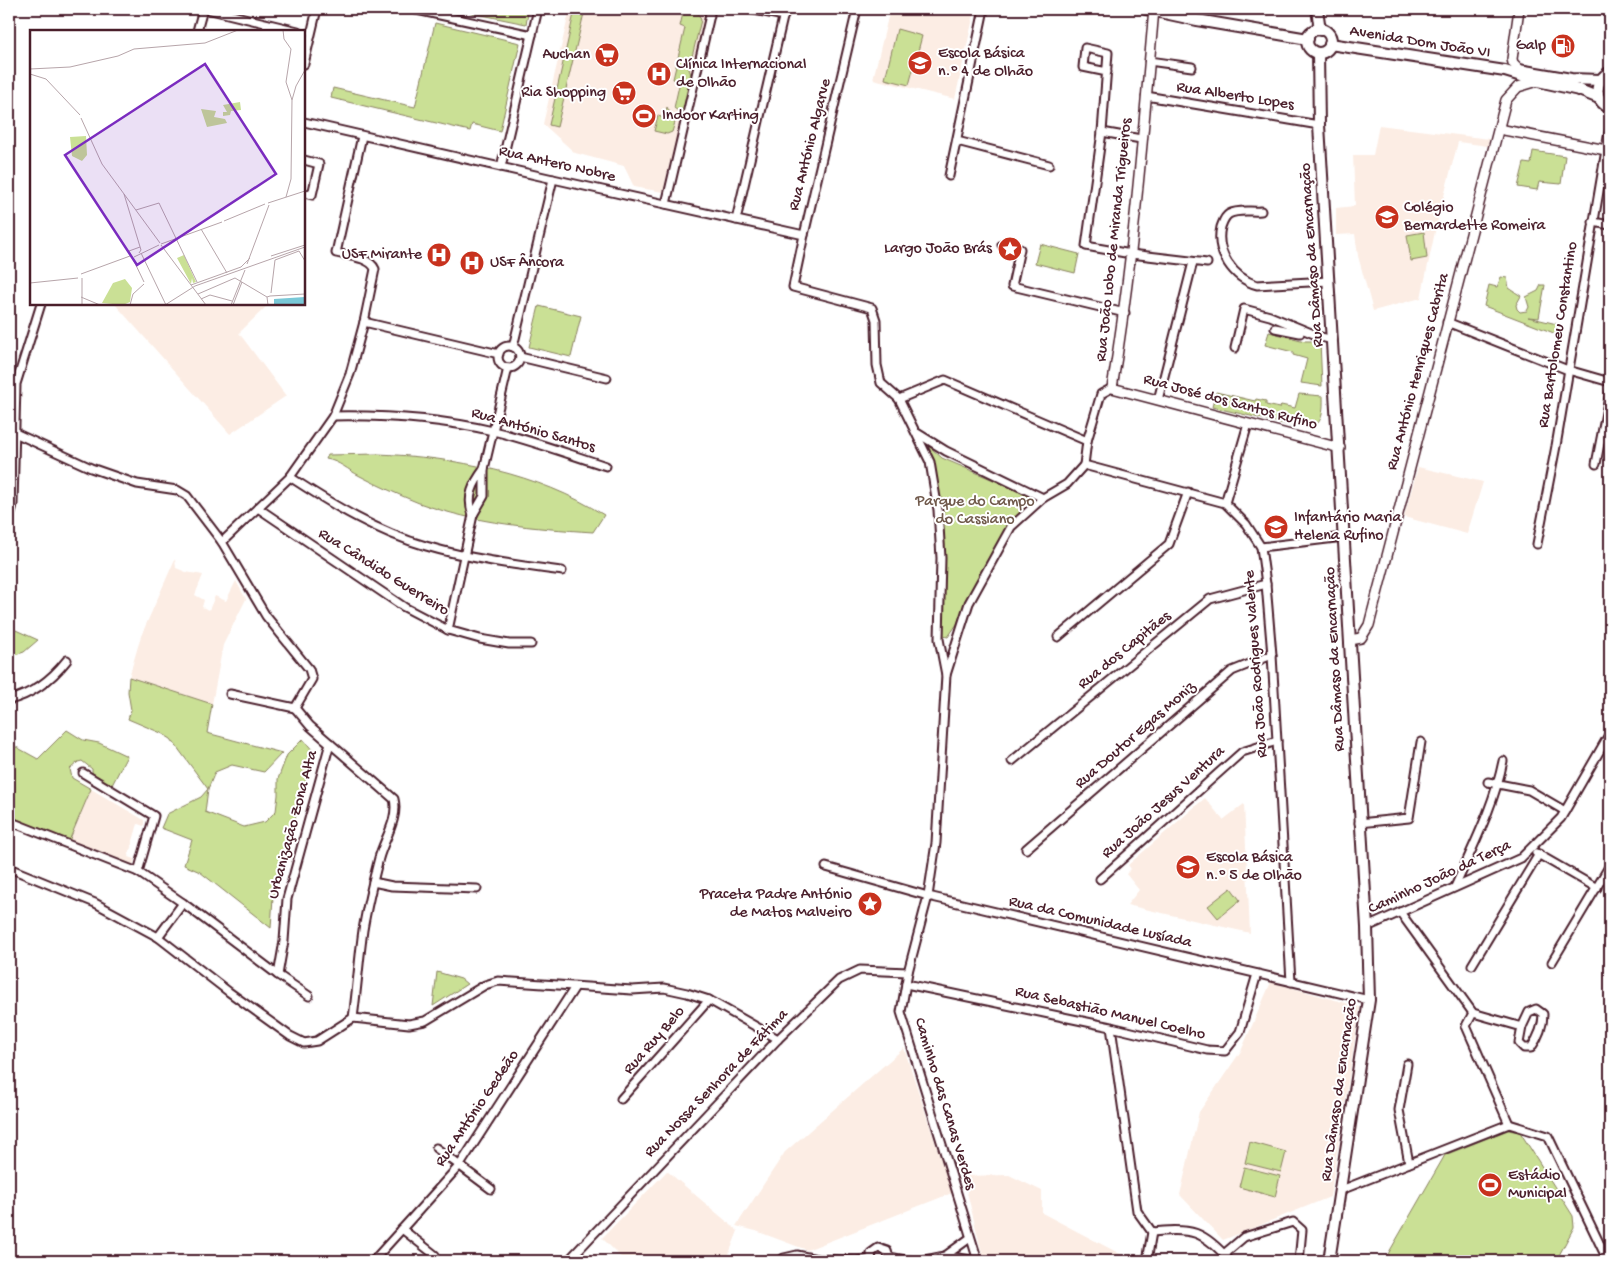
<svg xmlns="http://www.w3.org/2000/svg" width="1619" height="1270" font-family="'Gochi Hand',sans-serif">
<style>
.built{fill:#fcede4}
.green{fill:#cae095;stroke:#8a8060}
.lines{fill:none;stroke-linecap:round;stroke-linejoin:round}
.minor-casing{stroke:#4a1f2b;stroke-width:11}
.tertiary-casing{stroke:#4a1f2b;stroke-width:12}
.secondary-casing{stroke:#4a1f2b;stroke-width:14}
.minor{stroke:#fff;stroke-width:7}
.tertiary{stroke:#fff;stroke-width:9}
.secondary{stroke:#fff;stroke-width:10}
.labels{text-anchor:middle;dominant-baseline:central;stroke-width:4;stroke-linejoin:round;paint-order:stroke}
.street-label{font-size:16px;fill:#4a1f2b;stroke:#fff}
.poi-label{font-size:16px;fill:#4a1f2b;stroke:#fff;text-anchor:start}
.park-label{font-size:16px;fill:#70594b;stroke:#fff}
.inset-road{fill:none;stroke:#b7a5aa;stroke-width:1}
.view{fill:#7b2cbf;fill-opacity:0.15;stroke:#7b2cbf;stroke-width:2.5}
.inset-edge{fill:none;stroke:#4a1f2b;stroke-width:2.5}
</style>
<rect width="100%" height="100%" fill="#fff"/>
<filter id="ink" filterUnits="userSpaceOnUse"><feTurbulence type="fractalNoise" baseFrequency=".02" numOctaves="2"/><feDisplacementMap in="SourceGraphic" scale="10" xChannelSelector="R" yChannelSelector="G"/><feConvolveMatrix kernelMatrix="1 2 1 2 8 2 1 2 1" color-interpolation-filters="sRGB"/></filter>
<g filter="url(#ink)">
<!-- built -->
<g class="built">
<polygon points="570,9 701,9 705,19 663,192 634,187 624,166 575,153 543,124"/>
<polygon points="890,9 975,9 955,99 873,79"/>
<polygon points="1379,125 1489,139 1488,146 1458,142 1436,227 1421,298 1373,311 1358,256 1355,234 1336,235 1336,208 1355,206 1353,155 1373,155"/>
<polygon points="115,304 269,304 239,333 286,396 230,434"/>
<polygon points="1418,467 1483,482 1467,534 1404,517"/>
<polygon points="175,559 176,568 186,572 203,575 195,595 204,600 202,607 209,610 215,596 226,601 236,581 246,599 223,645 212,704 129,677 141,636"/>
<polygon points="91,789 144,820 144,826 138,824 128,857 135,859 133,865 130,867 69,841"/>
<polygon points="1205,798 1223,820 1244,804 1250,933 1127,905 1139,890 1126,874 1131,869 1128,865"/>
<polygon points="1271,982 1360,1007 1330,1197 1223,1240 1180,1195 1199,1112 1241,1051"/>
<polygon points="904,1048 952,1193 807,1250 756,1231 736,1226 785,1152"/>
<polygon points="667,1171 738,1231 726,1261 625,1261 602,1238"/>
<polygon points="1009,1175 1042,1191 1042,1213 1126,1257 1123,1261 984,1261 963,1176"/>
</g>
<!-- green -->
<g class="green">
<polygon points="467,9 529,9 526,24 467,12"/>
<polygon points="575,9 585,9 557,127 549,125"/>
<polygon points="684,9 697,10 701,20 689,69 692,77 682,114 674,108 680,81 673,79 685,28 680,26"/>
<polygon points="435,23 520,43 500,131 472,124 470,131 331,98 333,88 415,107"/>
<polygon points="897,29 922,36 909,85 885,79"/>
<polygon points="667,107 671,115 676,119 672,132 667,134 654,131 658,116 664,118"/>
<polygon points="1533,151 1565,156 1561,184 1539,182 1537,190 1518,187 1524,163 1531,164"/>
<polygon points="1424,232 1427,258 1411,261 1407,235"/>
<polygon points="1040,244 1079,254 1075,273 1035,263"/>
<polygon points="1501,277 1507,278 1509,288 1521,296 1516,305 1517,309 1520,312 1527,311 1529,307 1526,297 1538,291 1541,285 1545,285 1539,318 1528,317 1561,325 1559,335 1484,306 1489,285 1497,287"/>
<polygon points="539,306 581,316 571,357 529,347"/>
<polygon points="1269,332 1305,341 1320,341 1322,386 1301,383 1307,359 1293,355 1293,352 1265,345"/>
<path d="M1216,392l39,9 1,-2 10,2v4l14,3 1,-3 14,3 4,-14 24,2c1,29 -5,35 -34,27v2l-77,-18z"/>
<polygon points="929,446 942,458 1033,497 1009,525 966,601 957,624 948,637 943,636 945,558 934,463"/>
<path d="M378,454c76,3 160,19 226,61l-11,17c-61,-4 -115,-8 -174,-29 -20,-8 -40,-17 -59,-27 -12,-6 -21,-15 -34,-17l2,-4z"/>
<polygon points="9,627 38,640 24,652 9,657"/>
<polygon points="129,677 212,704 207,733 282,753 264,772 232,765 215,772 208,789 205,812 244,827 265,822 276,811 278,795 278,779 287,755 303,739 314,752 273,897 271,928 200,872 184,865 192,840 161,828 167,814 201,797 208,789 171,739 161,733 128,719 131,710 128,692"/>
<polygon points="67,730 83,740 99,743 127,756 112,785 92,774 92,769 82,761 78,762 70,769 72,778 91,789 69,841 9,817 9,743 38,759"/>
<polygon points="1231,888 1240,900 1218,918 1208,906"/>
<polygon points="437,972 461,979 467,984 433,1006"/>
<polygon points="1508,1130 1520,1132 1573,1216 1574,1227 1556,1261 1384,1261 1445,1155"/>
<polygon points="1250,1142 1286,1152 1281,1172 1245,1163"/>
<polygon points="1244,1167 1280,1176 1275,1197 1239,1187"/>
</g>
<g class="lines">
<defs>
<g id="minor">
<polyline points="207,9 298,31"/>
<polyline points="412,9 532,35"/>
<polyline points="749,9 784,16"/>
<polyline points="857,9 804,235 793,287 872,308 876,320 877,365 881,383 899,399 930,462 938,510 941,558 939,639 946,675"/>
<polyline points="197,31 203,9"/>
<polyline points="266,31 267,24"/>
<polyline points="1149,61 1192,67"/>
<polyline points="304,64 317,9"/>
<polyline points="1107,72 1083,67 1085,48 1108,53 1102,132 1086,246 1131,254 1207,263"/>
<polyline points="1146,96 1319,125"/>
<polyline points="304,122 553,179 804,235"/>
<polyline points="1102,132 1141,139"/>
<polyline points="957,141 1049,165"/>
<polyline points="304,160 319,164 312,195 304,193"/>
<polyline points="501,167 538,9"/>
<polyline points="949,176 984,9"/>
<polyline points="666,204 710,15 707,9"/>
<path d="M1261,211c-10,1 -23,-2 -32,3 -5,3 -6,8 -8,13 -6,25 12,51 36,58l72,-4"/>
<polyline points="736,220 785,9"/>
<polyline points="1593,222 1610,225"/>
<polyline points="1002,245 1020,249 1012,286 1125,313"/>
<polyline points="364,322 499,354"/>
<polyline points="1447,322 1568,370 1610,382"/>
<polyline points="1275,328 1300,333"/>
<circle cx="509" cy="357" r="11"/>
<polyline points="513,347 553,179"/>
<polyline points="1235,348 1244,309 1270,316 1321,337 1333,340"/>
<polyline points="520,357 607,378"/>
<polyline points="899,399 945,380 1087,441"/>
<polyline points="1158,400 1193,262"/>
<path d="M333,416c54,-1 107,3 160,15 38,9 75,23 113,35"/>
<polyline points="15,433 91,468 137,484 177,490 187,496 222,542 266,616 309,669 312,679 295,708"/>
<polyline points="917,433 946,451 1043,498"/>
<polyline points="1596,464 1610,392"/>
<polyline points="1084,465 1225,503 1246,524 1261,547 1266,584 1272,655 1291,982"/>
<polyline points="1084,465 1087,441 1101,394 1112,388"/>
<path d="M290,477c43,28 87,55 136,69 44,13 91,19 136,25"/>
<polyline points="1225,503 1248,424"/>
<polyline points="258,508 404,607 448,630 480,639 509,644 531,644"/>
<path d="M473,515c-7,-18 0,-31 11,-46"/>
<polyline points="9,522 13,504 16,384 41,304"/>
<path d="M222,542l68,-65 43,-61 17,-42 14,-52 11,-53c-5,-12 -27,-13 -39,-16l26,-117"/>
<polyline points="1537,544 1556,446 1606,150"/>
<polyline points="1261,547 1344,537"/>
<polyline points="448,630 473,515 484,496 484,469 508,368"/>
<polyline points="1058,637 1169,544 1188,492"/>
<polyline points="230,694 295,708"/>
<path d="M9,700c24,-6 43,-21 58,-40"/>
<path d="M295,708l15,18 84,73c5,20 -10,40 -15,59 -6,23 -12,48 -16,72 -4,29 -6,59 -10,88"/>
<polyline points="1012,761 1210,599 1266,584"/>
<polyline points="83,773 154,816 138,872"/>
<polyline points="1488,782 1529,790 1565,811"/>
<polyline points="9,821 138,872 183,903 278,975 309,996"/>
<polyline points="1359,823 1409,818 1421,742"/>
<polyline points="1026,849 1232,671 1272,655"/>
<polyline points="1536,853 1597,888"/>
<polyline points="826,867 928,896 1369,1000"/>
<polyline points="9,868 95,903 158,937 229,992 290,1036 304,1043 317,1041 353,1018 409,1024 425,1021 485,985 498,981 632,990 664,988 687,993 709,1000 778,1039"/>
<polyline points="1100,879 1242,752 1277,741"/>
<polyline points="373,882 392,886 477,889"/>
<path d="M1455,887c18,-41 39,-81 48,-126"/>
<polyline points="1400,912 1473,1013 1522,1027"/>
<polyline points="1367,927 1521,858 1561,818 1610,733"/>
<polyline points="158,937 183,903"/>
<polyline points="1552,962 1610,865"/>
<polyline points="1472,965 1539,854"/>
<polyline points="278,975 284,941 287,899 330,743"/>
<polyline points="906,984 1111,1027 1207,1050 1225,1051 1240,1032 1257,974"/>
<path d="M1536,1009l7,5c0,12 -5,24 -12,34h-7l-5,-5 3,-16 7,-15z"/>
<polyline points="1473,1013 1466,1026 1509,1124"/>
<polyline points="1111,1027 1137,1211 1152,1232 1147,1261"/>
<polyline points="1407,1064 1399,1110 1409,1163"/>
<polyline points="621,1099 709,1000"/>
<polyline points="436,1148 491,1189"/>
<polyline points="1341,1190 1509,1124 1548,1136 1606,1257 1607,1261"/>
<polyline points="402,1229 435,1255"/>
<path d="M1152,1232c39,-5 52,-1 78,29"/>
<polyline points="1224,1254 1244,1237 1293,1222 1302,1230 1299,1261"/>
<polyline points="945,1256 970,1238"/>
<polyline points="889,1257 905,1260 920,1261 945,1256 978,1261"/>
<polyline points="373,1261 460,1165 575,987"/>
<polyline points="568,1261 778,1039 839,980 860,970 908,972"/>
<polyline points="780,1261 784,1258 797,1255 817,1259 856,1261 871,1259"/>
<polyline points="872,1261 871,1253 878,1248 887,1251 889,1257 887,1261"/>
<polyline points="978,1261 901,1012 908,972 928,896 936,843 946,675 969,603 1011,527 1043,498 1067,484 1084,465"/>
</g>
<g id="tertiary">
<path d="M1154,9c-11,126 -21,253 -42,379l228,60"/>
<polyline points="1519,9 1512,59 1513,63 1520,70"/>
<polyline points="1499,129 1606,150 1610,131"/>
<polyline points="1350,640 1361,638 1369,625 1506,100 1518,87 1538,81"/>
</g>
<g id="secondary">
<polyline points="1146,9 1197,20 1308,39"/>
<polyline points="1317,9 1320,30"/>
<circle cx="1319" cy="41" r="12"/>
<polyline points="1330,44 1505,71 1538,81 1579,90 1599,98"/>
<polyline points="1318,53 1319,125 1367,927 1369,1000 1329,1261"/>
<polyline points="1519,70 1571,79 1600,80"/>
<path d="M1610,72c-16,9 -17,28 0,36"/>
</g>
</defs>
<!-- minor casing -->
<use href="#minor" class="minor-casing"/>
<!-- tertiary casing -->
<use href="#tertiary" class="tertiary-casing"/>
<!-- secondary casing -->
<use href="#secondary" class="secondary-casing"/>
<!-- minor -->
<use href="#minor" class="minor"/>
<!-- tertiary -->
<use href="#tertiary" class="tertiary"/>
<!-- secondary -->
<use href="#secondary" class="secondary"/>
</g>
</g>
<!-- icons -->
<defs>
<symbol id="fuel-disc" viewBox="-11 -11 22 22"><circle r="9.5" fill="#c8321e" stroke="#fff"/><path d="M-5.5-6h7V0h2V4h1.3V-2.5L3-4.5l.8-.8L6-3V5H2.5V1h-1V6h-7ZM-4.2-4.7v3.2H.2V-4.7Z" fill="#fff"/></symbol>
<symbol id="supermarket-disc" viewBox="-11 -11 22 22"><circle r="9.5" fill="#c8321e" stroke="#fff"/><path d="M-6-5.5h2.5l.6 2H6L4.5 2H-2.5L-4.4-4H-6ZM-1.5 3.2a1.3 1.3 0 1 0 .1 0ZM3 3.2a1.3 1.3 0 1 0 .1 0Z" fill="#fff"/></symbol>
<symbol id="school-disc" viewBox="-11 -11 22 22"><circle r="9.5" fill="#c8321e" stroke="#fff"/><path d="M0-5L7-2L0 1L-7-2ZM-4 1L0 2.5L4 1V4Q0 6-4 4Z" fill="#fff"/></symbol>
<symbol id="hospital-disc" viewBox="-11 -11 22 22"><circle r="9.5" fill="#c8321e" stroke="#fff"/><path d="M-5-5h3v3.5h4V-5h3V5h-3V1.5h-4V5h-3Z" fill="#fff"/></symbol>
<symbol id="stadium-disc" viewBox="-11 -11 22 22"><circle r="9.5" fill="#c8321e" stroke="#fff"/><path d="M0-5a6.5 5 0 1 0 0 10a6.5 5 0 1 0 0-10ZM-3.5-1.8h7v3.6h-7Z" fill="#fff"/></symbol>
<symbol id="sight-disc" viewBox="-11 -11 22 22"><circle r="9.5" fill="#c8321e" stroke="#fff"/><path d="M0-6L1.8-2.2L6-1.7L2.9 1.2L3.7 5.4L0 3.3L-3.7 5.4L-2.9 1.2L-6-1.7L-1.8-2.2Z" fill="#fff"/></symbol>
</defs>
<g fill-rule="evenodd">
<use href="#fuel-disc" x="1549" y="32" width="28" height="28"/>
<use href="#supermarket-disc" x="593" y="41" width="28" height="28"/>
<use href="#school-disc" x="906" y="49" width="28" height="28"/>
<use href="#hospital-disc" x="645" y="60" width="28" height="28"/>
<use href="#supermarket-disc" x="610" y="79" width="28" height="28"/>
<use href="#stadium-disc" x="630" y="102" width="28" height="28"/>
<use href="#school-disc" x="1373" y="203" width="28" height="28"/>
<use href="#sight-disc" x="996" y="235" width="28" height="28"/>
<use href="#hospital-disc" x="425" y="241" width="28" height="28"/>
<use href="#hospital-disc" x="458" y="249" width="28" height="28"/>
<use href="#school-disc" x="1262" y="513" width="28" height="28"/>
<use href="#school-disc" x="1174" y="853" width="28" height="28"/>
<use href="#sight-disc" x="856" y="890" width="28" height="28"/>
<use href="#stadium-disc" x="1476" y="1171" width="28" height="28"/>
</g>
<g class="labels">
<!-- street labels -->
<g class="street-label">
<text transform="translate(1420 43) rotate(9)">Avenida Dom João VI</text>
<text transform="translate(1235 97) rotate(9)">Rua Alberto Lopes</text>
<text transform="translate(811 145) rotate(-76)">Rua António Algarve</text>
<text transform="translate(557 165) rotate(13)">Rua Antero Nobre</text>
<text transform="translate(1115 240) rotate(-84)">Rua João Lobo de Miranda Trigueiros</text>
<text transform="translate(1313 255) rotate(-94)">Rua Dâmaso da Encarnação</text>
<text transform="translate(1559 335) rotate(-81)">Rua Bartolomeu Constantino</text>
<text transform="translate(1419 372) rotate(-75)">Rua António Henriques Cabrita</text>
<text transform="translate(1230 403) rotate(15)">Rua José dos Santos Rufino</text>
<text transform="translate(533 431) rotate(16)">Rua António Santos</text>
<text transform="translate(383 573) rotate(32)">Rua Cândido Guerreiro</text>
<text transform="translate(1125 651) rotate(-39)">Rua dos Capitães</text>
<text transform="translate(1336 659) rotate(-93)">Rua Dâmaso da Encarnação</text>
<text transform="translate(1257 664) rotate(-94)">Rua João Rodrigues Valente</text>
<text transform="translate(1136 736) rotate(-41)">Rua Doutor Egas Moniz</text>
<text transform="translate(1164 803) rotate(-42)">Rua João Jesus Ventura</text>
<text transform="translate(294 825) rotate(-75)">Urbanização Zona Alta</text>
<text transform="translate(1440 878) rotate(-25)">Caminho João da Terça</text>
<text transform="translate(1100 923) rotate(13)">Rua da Comunidade Lusíada</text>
<text transform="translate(1110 1014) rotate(13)">Rua Sebastião Manuel Coelho</text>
<text transform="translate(655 1041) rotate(-49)">Rua Ruy Belo</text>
<text transform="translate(717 1084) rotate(-46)">Rua Nossa Senhora de Fátima</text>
<text transform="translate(1340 1090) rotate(-82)">Rua Dâmaso da Encarnação</text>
<text transform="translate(944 1104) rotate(73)">Caminho das Canas Verdes</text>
<text transform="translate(478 1109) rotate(-56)">Rua António Gedeão</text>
</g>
<!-- poi labels -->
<g class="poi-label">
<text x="1546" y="46" text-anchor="end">Galp</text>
<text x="938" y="54">Escola Básica<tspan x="938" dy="18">n.º 4 de Olhão</tspan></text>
<text x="590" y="55" text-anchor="end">Auchan</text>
<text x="676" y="65">Clínica Internacional<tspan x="676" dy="18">de Olhão</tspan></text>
<text x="606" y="93" text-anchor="end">Ria Shopping</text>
<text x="662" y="116">Indoor Karting</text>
<text x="1404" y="208">Colégio<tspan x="1404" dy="18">Bernardette Romeira</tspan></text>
<text x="992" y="249" text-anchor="end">Largo João Brás</text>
<text x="422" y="255" text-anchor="end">USF Mirante</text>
<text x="490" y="263">USF Âncora</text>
<text x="1294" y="518">Infantário Maria<tspan x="1294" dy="18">Helena Rufino</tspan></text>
<text x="1206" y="858">Escola Básica<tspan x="1206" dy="18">n.º 5 de Olhão</tspan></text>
<text x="852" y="895" text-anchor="end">Praceta Padre António<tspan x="852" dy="18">de Matos Malveiro</tspan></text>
<text x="1508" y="1176">Estádio<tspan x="1508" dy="18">Municipal</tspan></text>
</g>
<!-- park labels -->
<g class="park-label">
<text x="975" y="502">Parque do Campo<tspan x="975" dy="18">do Cassiano</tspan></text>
</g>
</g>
<!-- overview -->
<g transform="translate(30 30)">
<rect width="275" height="275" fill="#fff"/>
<path d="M210,72l1,8 -10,1 -1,4 -7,1v-4h4l-4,-7zM171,79l15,2 -2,6 11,2 2,4 -20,4zM56,106l1,19 -5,6 -10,-5 -2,-19zM154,225l12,27 -3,1 -1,-5 -1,6 -14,-26zM95,249l7,9 -2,14 -7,3 -21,-2 11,-20z" fill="#cae095"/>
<path d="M275,267v8h-31v-6z" fill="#79c8d7"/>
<path class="inset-road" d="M253,0l1,9 7,10 -5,33 6,18M0,39l40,-2 48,-11 16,-7 71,-6 33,-13M0,44l16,5 34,36M51,88l21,46 58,79M94,164l17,56 -2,3M256,167l5,-18 1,-79 4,-14 9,-16M238,173l37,-12M106,180l23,-7 38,79M194,191l41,-17M171,199l26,44M131,214l61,-22M131,215l45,60M111,223l25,52M101,225l-2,-4 11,-4M241,226l34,-11M104,227l25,-12M103,229l11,23M217,234l22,-59M51,244l49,-18M52,248v27M0,253l48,-5M161,255l50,-18 9,-9M241,263l4,-33 24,-9 6,10M168,264l37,-16 32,19M51,267l19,8M171,269l9,-4 22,6M100,275l3,-11 11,-10M135,275l30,-19 110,-39M201,275l14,-35M203,275l9,-23M238,275l-1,-8 3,-1 35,-2"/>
<path class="view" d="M175,34l71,110 -139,91 -72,-110z"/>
<rect width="275" height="275" class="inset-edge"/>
</g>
<!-- margin -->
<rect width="1619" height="1270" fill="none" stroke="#fff" stroke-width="30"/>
<rect x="15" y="15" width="1589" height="1240" fill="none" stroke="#4a1f2b" stroke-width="2" filter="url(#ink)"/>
</svg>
